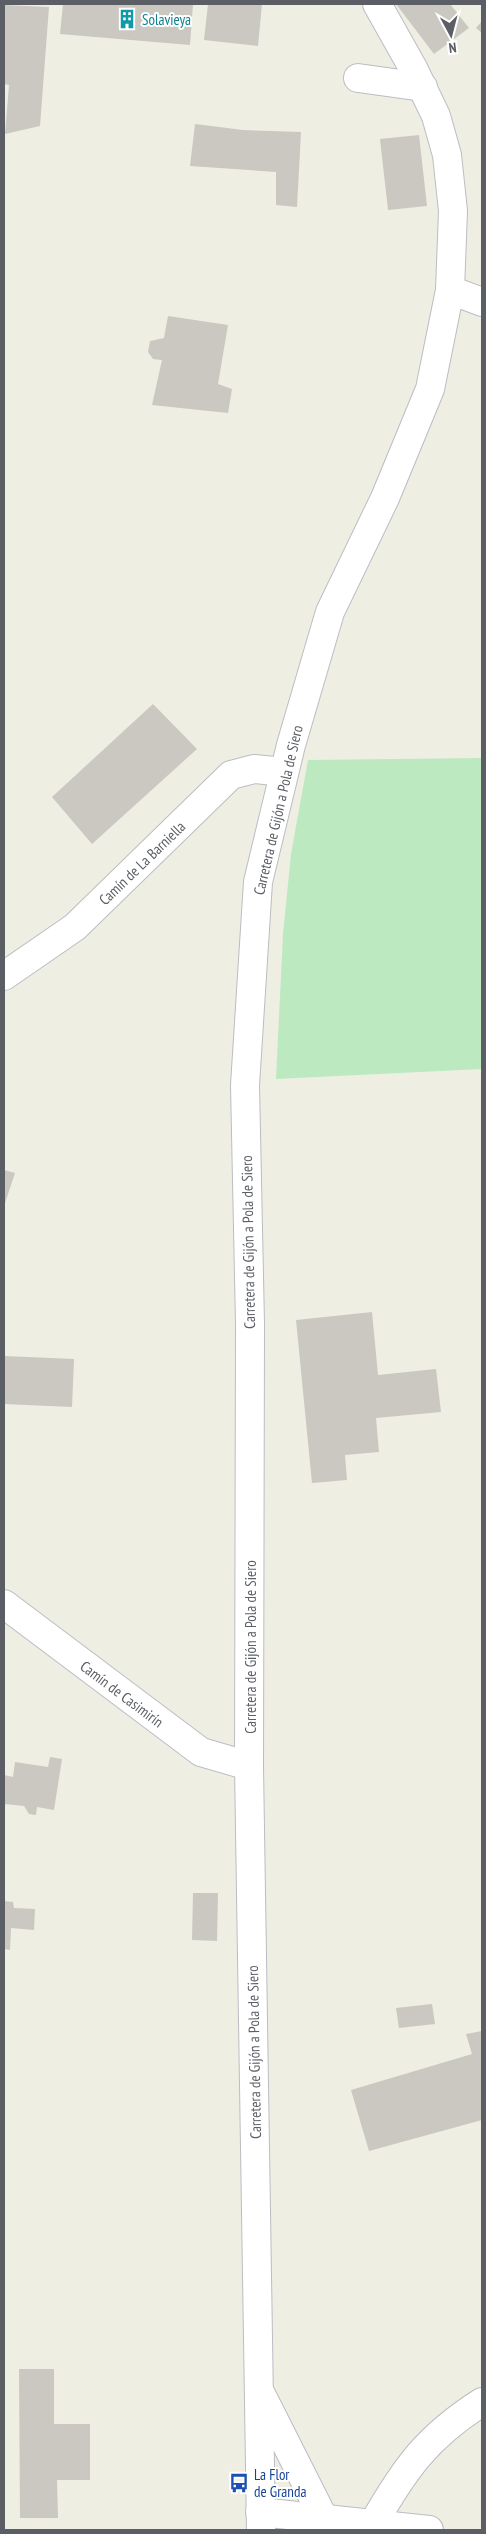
<svg xmlns="http://www.w3.org/2000/svg" width="486" height="2534" font-family="'PT Sans Narrow',sans-serif">
<style>
.green{fill:#bde9c1}
.building{fill:#cac8c0}
.lines{fill:none;stroke-linecap:round;stroke-linejoin:round}
.minor-casing{stroke:#bbbdc3;stroke-width:30}
.minor{stroke:#fff;stroke-width:28}
.labels{text-anchor:middle;dominant-baseline:central;stroke-width:4;stroke-linejoin:round;paint-order:stroke}
.culture-label{font-size:15px;fill:#0d838f;stroke:#fff;text-anchor:start}
.street-label{font-size:15px;fill:#5b5f65;stroke:#fff}
.transit-label{font-size:15px;fill:#164399;stroke:#fff;text-anchor:start}
</style>
<rect width="100%" height="100%" fill="#efeee3"/>
<!-- green -->
<polygon class="green" points="482,758 482,1069 276,1079 283,934 291,854 308,760"/>
<!-- building -->
<g class="building">
<polygon points="63,4 193,4 190,45 60,34"/>
<polygon points="208,4 262,4 258,46 204,40"/>
<polygon points="396,4 450,4 469,28 434,54"/>
<polygon points="4,5 49,7 40,126 5,134 9,85 4,84"/>
<polygon points="482,21 482,33 476,28"/>
<polygon points="195,124 243,130 301,132 297,207 276,205 276,172 190,166"/>
<polygon points="419,135 427,206 388,210 380,139"/>
<polygon points="168,316 228,325 218,384 232,389 228,413 152,405 162,360 153,359 148,352 150,341 164,338"/>
<polygon points="153,704 197,749 92,844 52,797"/>
<polygon points="4,1170 15,1173 4,1206"/>
<polygon points="372,1312 378,1375 436,1369 441,1412 376,1418 379,1452 345,1455 347,1480 312,1483 296,1320"/>
<polygon points="4,1356 74,1359 72,1407 4,1404"/>
<polygon points="50,1757 62,1759 54,1810 37,1807 36,1815 29,1814 24,1806 4,1804 4,1775 13,1777 15,1762 48,1767"/>
<polygon points="193,1893 218,1893 217,1941 192,1940"/>
<polygon points="4,1901 13,1902 14,1908 35,1909 34,1930 11,1928 10,1950 4,1949"/>
<polygon points="432,2004 435,2024 399,2028 396,2008"/>
<polygon points="482,2031 482,2120 369,2151 351,2090 472,2054 466,2034"/>
<polygon points="19,2369 54,2369 54,2424 90,2424 90,2480 57,2480 58,2518 20,2518"/>
</g>
<g class="lines">
<defs>
<g id="minor">
<polyline points="358,78 423,87"/>
<polyline points="450,290 482,302"/>
<polyline points="4,976 75,927 231,775 254,769 284,772"/>
<polyline points="4,1604 201,1752 249,1766"/>
<polyline points="262,2396 324,2519"/>
<polyline points="260,2512 429,2530"/>
<path d="M373,2524c32,-56 54,-87 109,-122"/>
<polyline points="261,2530 249,1766 250,1324 245,1085 258,882 291,745 330,612 385,498 430,389 450,290 453,211 447,155 436,116 413,68 377,4"/>
</g>
</defs>
<!-- minor casing -->
<use href="#minor" class="minor-casing"/>
<!-- minor -->
<use href="#minor" class="minor"/>
</g>
<!-- icons -->
<defs>
<symbol id="building-bare" viewBox="-9 -9 18 18"><path d="M-4-6H4V6H1V3H-1V6H-4ZM-2.5-4.3h1.7v1.8h-1.7ZM.8-4.3h1.7v1.8H.8ZM-2.5-1h1.7V.8h-1.7ZM.8-1h1.7V.8H.8Z" fill="#0f9aa8" stroke="#fff" stroke-width="2.5" paint-order="stroke"/></symbol>
<symbol id="bus-bare" viewBox="-9 -9 18 18"><path d="M-5-6H5V4H4V6H2V4H-2V6H-4V4H-5ZM-3.5-4V0h7V-4ZM-3.5 1.2v1.5H-2V1.2ZM2 1.2v1.5H3.5V1.2Z" fill="#1a4fb4" stroke="#fff" stroke-width="2.5" paint-order="stroke"/></symbol>
</defs>
<g fill-rule="evenodd">
<use href="#building-bare" x="113" y="5" width="28" height="28"/>
<use href="#bus-bare" x="225" y="2469" width="28" height="28"/>
</g>
<g class="labels">
<!-- culture labels -->
<g class="culture-label">
<text x="142" y="19">Solavieya</text>
</g>
<!-- street labels -->
<g class="street-label">
<text transform="translate(278 810) rotate(-77)">Carretera de Gijón a Pola de Siero</text>
<text transform="translate(142 863) rotate(-44)">Camín de La Barniella</text>
<text transform="translate(248 1242) rotate(-91)">Carretera de Gijón a Pola de Siero</text>
<text transform="translate(250 1647) rotate(-90)">Carretera de Gijón a Pola de Siero</text>
<text transform="translate(122 1694) rotate(37)">Camín de Casimirín</text>
<text transform="translate(254 2052) rotate(-91)">Carretera de Gijón a Pola de Siero</text>
</g>
<!-- transit labels -->
<g class="transit-label">
<text x="254" y="2474">La Flor<tspan x="254" dy="17">de Granda</tspan></text>
</g>
</g>
<!-- border -->
<rect width="486" height="2534" fill="none" stroke="#5b5f65" stroke-width="10"/>
<!-- north arrow -->
<g transform="translate(451 35) rotate(173)" stroke="#ffffff" stroke-width="4" paint-order="stroke">
<path d="M0-4L9 19L0 12L-9 19Z" fill="#5b5f65"/>
<text y="-8" font-size="14" font-weight="bold" text-anchor="middle" fill="#5b5f65">N</text>
</g>
</svg>
